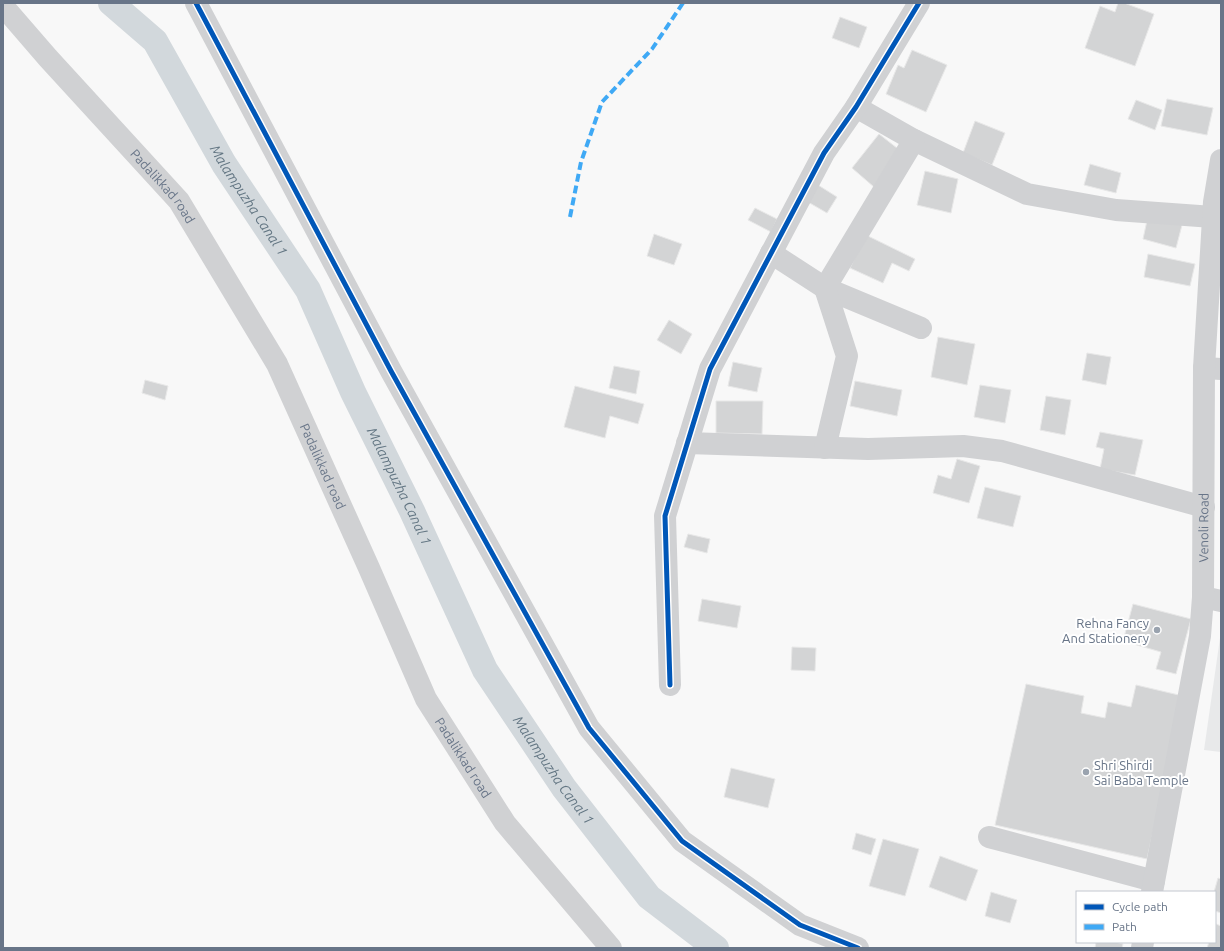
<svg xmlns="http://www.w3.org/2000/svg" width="1224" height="951" font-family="Ubuntu,sans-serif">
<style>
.built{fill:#e8e9ea}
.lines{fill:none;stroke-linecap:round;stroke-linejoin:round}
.canal{stroke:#d2d8dc;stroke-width:26}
.building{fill:#d3d4d5;stroke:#e8e8e8}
.minor{stroke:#d0d1d3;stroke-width:22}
.tertiary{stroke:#d0d1d3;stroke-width:22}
.quiet{stroke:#3fa9f5;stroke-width:4;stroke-dasharray:8 4;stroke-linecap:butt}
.cycleway-casing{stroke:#fff;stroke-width:8}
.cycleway{stroke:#0057b8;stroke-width:5}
.poi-dot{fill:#9aa3af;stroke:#fff;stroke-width:1.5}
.labels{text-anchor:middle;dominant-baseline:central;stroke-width:4;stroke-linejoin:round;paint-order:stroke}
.street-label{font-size:13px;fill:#687588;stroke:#fff}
.poi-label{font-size:13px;fill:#687588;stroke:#fff;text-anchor:end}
.water-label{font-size:14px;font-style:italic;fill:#637683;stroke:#fff}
</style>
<rect width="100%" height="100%" fill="#f8f8f8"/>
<!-- built -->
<polygon class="built" points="1221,631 1221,752 1204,750"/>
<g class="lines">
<!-- canal -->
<path class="canal" id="s1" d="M111,3l44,38 69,123 84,126 45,102 59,119 73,159 79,118 85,109 67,51"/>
</g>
<!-- building -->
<g class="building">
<polygon points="1118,3 1124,3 1154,14 1135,66 1085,48 1100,6 1115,12"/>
<polygon points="840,17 867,27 859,48 832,38"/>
<polygon points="912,50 947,65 926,112 886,94 898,65 904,68"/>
<polygon points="1167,99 1213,108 1207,135 1161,126"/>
<polygon points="1136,100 1162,110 1155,130 1128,119"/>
<polygon points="975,121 1005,133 992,165 963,153"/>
<polygon points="879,134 902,152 874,187 852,168"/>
<polygon points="1090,164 1121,173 1116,193 1084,185"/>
<polygon points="925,171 958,179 951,213 917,205"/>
<polygon points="818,185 837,197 827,213 808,202"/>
<polygon points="755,208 777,219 771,232 748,220"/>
<polygon points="1148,216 1182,225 1176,248 1143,239"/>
<polygon points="654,234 682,244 674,265 647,256"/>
<polygon points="866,235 915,259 909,271 892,263 883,283 850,268"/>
<polygon points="1148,254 1195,264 1190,286 1144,277"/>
<polygon points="669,320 692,334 681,354 657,340"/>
<polygon points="938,337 975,344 967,385 931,377"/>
<polygon points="1087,353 1111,357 1106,385 1082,380"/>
<polygon points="733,362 762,368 757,392 728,386"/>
<polygon points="614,366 640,371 636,394 609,388"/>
<polygon points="145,380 168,386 165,400 142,393"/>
<polygon points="855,381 902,390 897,416 850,406"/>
<polygon points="980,385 1011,390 1005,423 974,417"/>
<polygon points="575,386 644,404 638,424 610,416 605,438 564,427"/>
<polygon points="1046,396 1071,400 1065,435 1040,430"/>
<polygon points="716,401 763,401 762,434 716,433"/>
<polygon points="1100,432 1143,440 1135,475 1100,469 1104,449 1096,447"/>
<polygon points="957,459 980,466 969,503 933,493 938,475 951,479"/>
<polygon points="985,487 1021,496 1013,527 977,518"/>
<polygon points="688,534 710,539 707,553 684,547"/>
<polygon points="702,599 741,606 737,628 698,621"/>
<polygon points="1133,604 1191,619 1176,674 1156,669 1161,652 1123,641"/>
<polygon points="792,647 816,648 815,671 791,670"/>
<polygon points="1026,684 1084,696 1081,713 1105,718 1108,702 1131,707 1136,685 1183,696 1147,859 995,825"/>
<polygon points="731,768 775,779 768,808 724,797"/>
<polygon points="856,833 876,839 871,855 852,849"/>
<polygon points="883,839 919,849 905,896 869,886"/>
<polygon points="940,856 978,870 966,901 929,887"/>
<polygon points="1218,878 1221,879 1221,913 1215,911 1214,892"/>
<polygon points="991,892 1017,900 1010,923 985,916"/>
<polygon points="1216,924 1221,926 1221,948 1207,948 1209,942 1215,942"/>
<polygon points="1096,942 1115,942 1123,944 1122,948 1095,948"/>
</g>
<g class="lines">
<!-- minor -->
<g class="minor">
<polyline points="196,3 391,371 589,728 682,841 800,925 858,948"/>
<polyline points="914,140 1027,194 1116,210 1213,217"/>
<polyline points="771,253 825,288 921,328"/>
<polyline points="1204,368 1221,369"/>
<polyline points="687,443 868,449 963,446 1002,451 1204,507"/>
<polyline points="825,448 847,356 825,288 914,140 856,107"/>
<polyline points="1203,597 1221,601"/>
<polyline points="670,685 665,516 710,369 824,153 856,107 919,3"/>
<polyline points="989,837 1154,881"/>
</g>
<!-- tertiary -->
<g class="tertiary">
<path id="s2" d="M3,6l45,52 131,143 98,163 92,204 57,131 79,124 106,125"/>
<path id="s3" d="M1152,892l48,-256 3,-39 1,-229 10,-166 7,-42"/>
<polyline points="1142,948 1143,942"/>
</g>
<!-- quiet -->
<polyline class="quiet" points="570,217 581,162 602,102 652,49 683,3"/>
<defs>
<g id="cycleway">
<polyline points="196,3 391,371 589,728 682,841 800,925 858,948"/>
<polyline points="670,685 665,516 710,369 824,153 856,107 919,3"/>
</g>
</defs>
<!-- cycleway casing -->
<use href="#cycleway" class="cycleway-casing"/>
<!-- cycleway -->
<use href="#cycleway" class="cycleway"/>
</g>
<!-- markers -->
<g class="poi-dot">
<circle cx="1157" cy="630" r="4"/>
<circle cx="1086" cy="772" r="4"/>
</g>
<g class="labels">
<!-- street labels -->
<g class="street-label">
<text stroke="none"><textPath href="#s2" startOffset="241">Padalikkad road</textPath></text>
<text stroke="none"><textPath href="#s2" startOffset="565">Padalikkad road</textPath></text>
<text stroke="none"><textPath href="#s3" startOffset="369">Venoli Road</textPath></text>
<text stroke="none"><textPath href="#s2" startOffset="889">Padalikkad road</textPath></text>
</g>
<!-- poi labels -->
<g class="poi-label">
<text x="1149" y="623">Rehna Fancy<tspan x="1149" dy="15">And Stationery</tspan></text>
<text x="1094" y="765" text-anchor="start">Shri Shirdi<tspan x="1094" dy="15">Sai Baba Temple</tspan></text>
</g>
<!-- water labels -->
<g class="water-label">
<text stroke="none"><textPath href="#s1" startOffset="243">Malampuzha Canal 1</textPath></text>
<text stroke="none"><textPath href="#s1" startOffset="567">Malampuzha Canal 1</textPath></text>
<text stroke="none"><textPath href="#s1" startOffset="891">Malampuzha Canal 1</textPath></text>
</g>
</g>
<!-- border -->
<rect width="1224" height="951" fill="none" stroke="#687588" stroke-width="8"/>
<!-- legend -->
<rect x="1076" y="891" width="140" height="52" fill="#ffffff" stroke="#c3c8cf"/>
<rect x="1084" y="904" width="20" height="6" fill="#0057b8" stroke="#c3c8cf"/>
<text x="1112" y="911" font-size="12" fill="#687588">Cycle path</text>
<rect x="1084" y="924" width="20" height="6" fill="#3fa9f5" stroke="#c3c8cf"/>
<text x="1112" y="931" font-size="12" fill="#687588">Path</text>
</svg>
